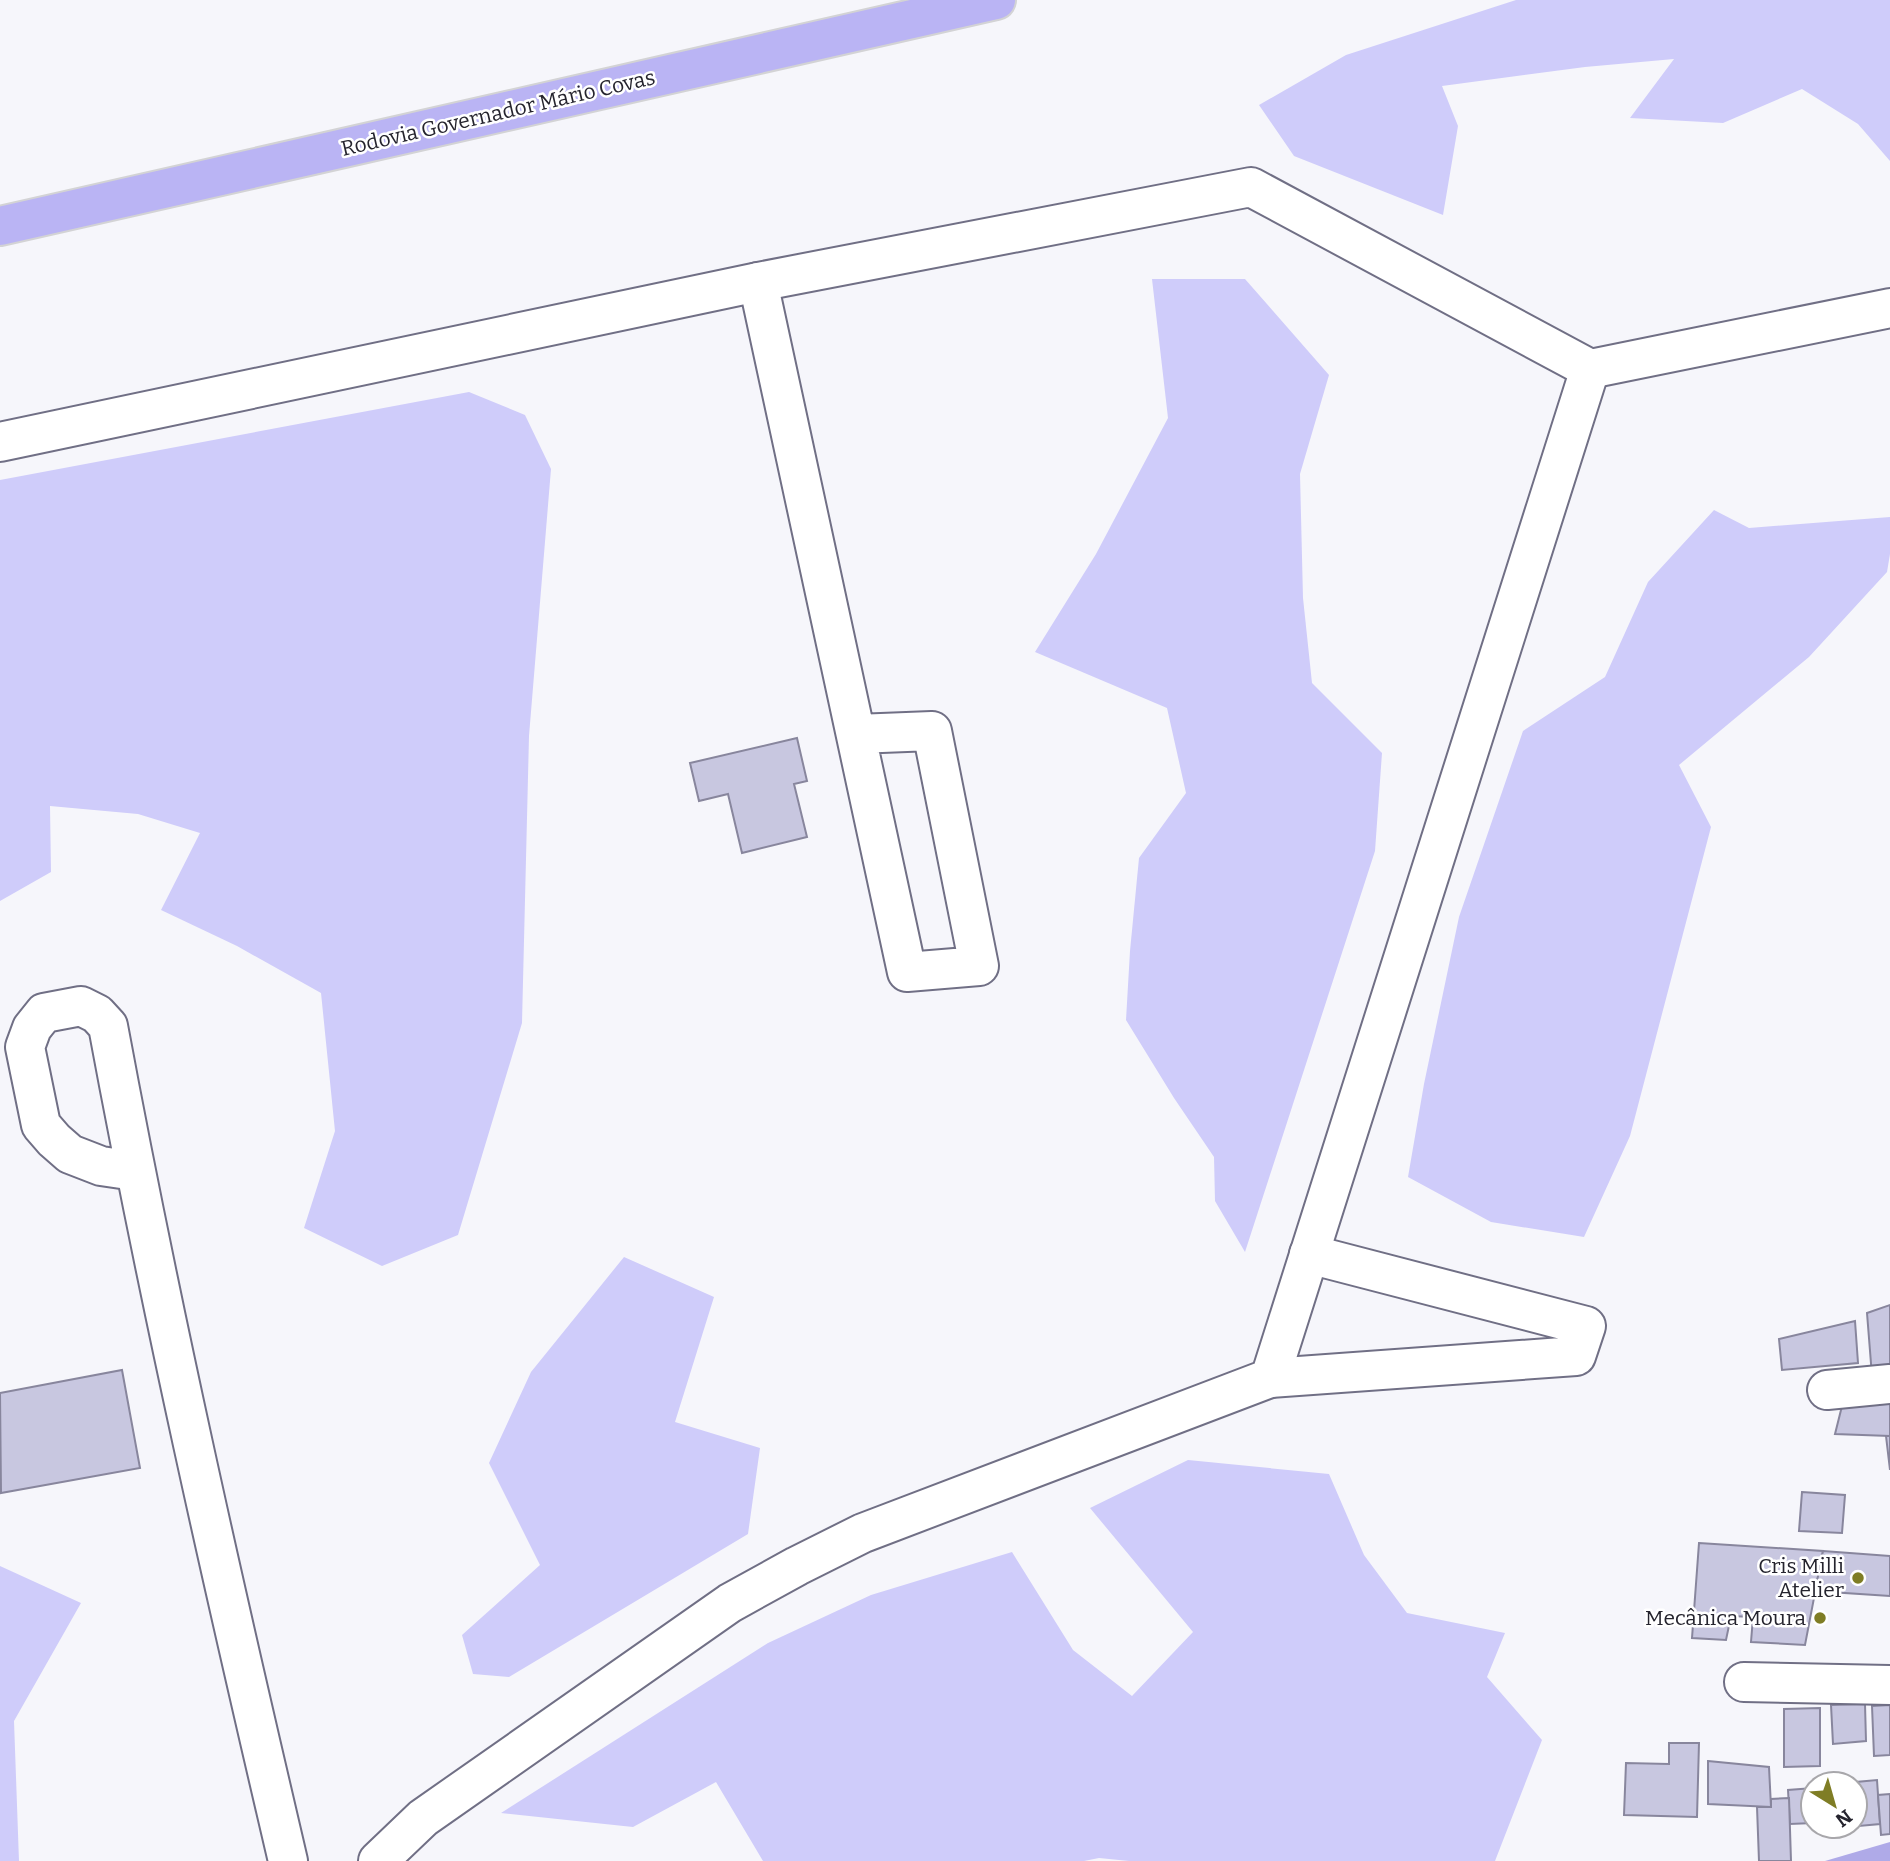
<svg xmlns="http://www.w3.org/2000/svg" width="1890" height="1861" font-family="Bitter,serif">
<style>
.green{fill:#cfccfa}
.water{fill:#afaae8}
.building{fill:#c8c7e0;stroke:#88869d;stroke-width:2}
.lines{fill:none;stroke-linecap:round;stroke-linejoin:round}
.street-casing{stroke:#706f85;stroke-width:42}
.highway-casing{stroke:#d3d3d5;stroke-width:42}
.street{stroke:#fff;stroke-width:38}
.highway{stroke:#bab4f4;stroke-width:38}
.poi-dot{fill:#7f7d25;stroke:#fff;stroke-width:2.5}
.labels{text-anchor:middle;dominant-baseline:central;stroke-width:5;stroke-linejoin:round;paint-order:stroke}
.street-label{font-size:21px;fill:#25242e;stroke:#fff}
.poi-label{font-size:21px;fill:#25242e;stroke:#fff;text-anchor:end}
</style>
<rect width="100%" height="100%" fill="#f6f6fb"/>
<!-- green -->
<g class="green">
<polygon points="1516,0 1890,0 1890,161 1858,124 1802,89 1723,123 1630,118 1674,59 1585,67 1442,86 1458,126 1443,215 1294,156 1259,105 1346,55"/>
<polygon points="1152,279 1245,279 1329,375 1300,474 1303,598 1312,683 1382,753 1375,851 1245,1252 1215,1201 1214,1157 1174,1098 1126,1020 1130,951 1139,858 1186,793 1167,708 1035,652 1096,554 1168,418"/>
<polygon points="469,392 525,415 551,469 529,736 522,1023 458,1235 382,1266 304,1228 335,1131 321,993 237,946 161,910 200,833 138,814 50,806 51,872 0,901 0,480"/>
<polygon points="1714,510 1749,528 1890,517 1890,554 1887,572 1809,657 1679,765 1711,827 1630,1136 1584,1237 1491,1222 1408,1177 1424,1084 1459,917 1523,731 1605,677 1648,582"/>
<polygon points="624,1257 714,1297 675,1422 760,1448 748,1534 509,1677 473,1674 462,1635 540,1565 489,1463 531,1372"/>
<polygon points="1188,1460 1329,1474 1364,1555 1407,1613 1505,1633 1487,1677 1542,1740 1495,1861 1129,1861 1099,1858 1084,1861 763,1861 716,1782 633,1827 501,1813 768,1643 871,1595 1012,1552 1073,1650 1132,1696 1193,1632 1090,1508"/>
<polygon points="0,1566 81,1603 14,1721 19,1861 0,1861"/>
</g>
<!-- water -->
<polygon class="water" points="1890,1842 1890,1861 1825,1861"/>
<!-- building -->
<g class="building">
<polygon points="797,738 807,781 794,784 807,837 742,853 728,794 699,801 690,763"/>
<polygon points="1890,1305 1890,1375 1872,1376 1867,1313"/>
<polygon points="1855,1321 1858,1363 1782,1370 1779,1339"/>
<polygon points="122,1370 140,1468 1,1493 0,1393"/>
<polygon points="1890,1395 1890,1436 1835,1434 1844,1398"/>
<polygon points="1886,1436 1890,1436 1890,1470"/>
<polygon points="1802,1492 1845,1495 1842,1533 1799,1531"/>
<polygon points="1699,1543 1823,1551 1805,1645 1751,1642 1753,1617 1731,1616 1726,1640 1692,1638"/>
<polygon points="1823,1551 1890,1556 1890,1596 1815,1591"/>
<polygon points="1865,1704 1866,1741 1833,1744 1831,1705"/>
<polygon points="1890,1705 1890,1755 1874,1756 1872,1706"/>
<polygon points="1820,1708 1820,1766 1784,1767 1784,1709"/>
<polygon points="1669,1743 1699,1743 1697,1817 1624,1815 1626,1763 1669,1764"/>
<polygon points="1708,1761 1769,1767 1771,1807 1708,1804"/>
<polygon points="1877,1780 1880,1824 1859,1826 1856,1782"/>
<polygon points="1813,1788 1813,1823 1790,1824 1788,1790"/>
<polygon points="1890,1794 1890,1834 1881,1835 1878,1795"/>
<polygon points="1789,1798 1791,1861 1759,1861 1757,1807 1771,1807 1771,1799"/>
</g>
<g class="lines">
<defs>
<g id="street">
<polyline points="758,282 907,972 979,966 932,731 856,734"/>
<polyline points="0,442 758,282 1251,187 1590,369 1890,308"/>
<path d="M135,1171l-34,-5 -31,-12 -16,-14 -13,-15 -16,-78 7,-19 12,-15 37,-7 16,8 11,12c52,280 115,558 180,835"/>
<polyline points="1270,1378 1576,1356 1586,1326 1309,1254"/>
<polyline points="1827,1390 1890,1384"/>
<polyline points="1744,1682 1890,1685"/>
<polyline points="378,1861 423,1818 730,1603 797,1566 863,1533 1270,1378 1590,369"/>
</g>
<polyline id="highway" points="0,226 996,0"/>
</defs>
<!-- street casing -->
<use href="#street" class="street-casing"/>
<!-- highway casing -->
<use href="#highway" class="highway-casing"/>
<!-- street -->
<use href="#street" class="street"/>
<!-- highway -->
<use href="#highway" class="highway"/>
</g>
<!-- markers -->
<g class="poi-dot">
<circle cx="1858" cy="1578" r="7"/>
<circle cx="1820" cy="1618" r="7"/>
</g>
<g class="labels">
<!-- street labels -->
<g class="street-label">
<text transform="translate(498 113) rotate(-13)">Rodovia Governador Mário Covas</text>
</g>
<!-- poi labels -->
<g class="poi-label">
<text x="1844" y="1566">Cris Milli<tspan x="1844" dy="24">Atelier</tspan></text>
<text x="1806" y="1618">Mecânica Moura</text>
</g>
</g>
<!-- north arrow -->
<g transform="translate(1834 1805) rotate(143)"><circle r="33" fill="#ffffff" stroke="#a8a7ab" stroke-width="2"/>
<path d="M0-5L12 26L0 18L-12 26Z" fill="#7f7d25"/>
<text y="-10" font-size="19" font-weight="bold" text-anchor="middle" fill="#25242e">N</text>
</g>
</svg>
